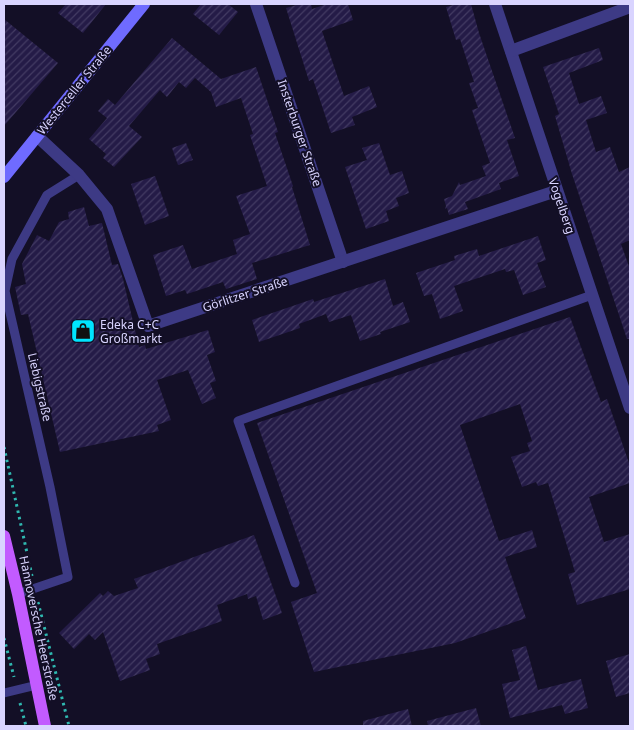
<svg xmlns="http://www.w3.org/2000/svg" width="634" height="730" font-family="'Noto Sans',sans-serif">
<style>
.building{fill:url(#building-hatch)}
.lines{fill:none;stroke-linecap:round;stroke-linejoin:round}
.path{stroke:#2fb8b0;stroke-width:3;stroke-dasharray:2.5 4;stroke-linecap:butt}
.lane{stroke:#3d3a85;stroke-width:9}
.street{stroke:#3d3a85;stroke-width:12}
.secondary{stroke:#6f6bff;stroke-width:12}
.primary{stroke:#c25bff;stroke-width:12}
.labels{text-anchor:middle;dominant-baseline:central;stroke-width:4;stroke-linejoin:round;paint-order:stroke}
.street-label{font-size:12px;fill:#d9d4ff;stroke:#130f26}
.poi-label{font-size:12px;fill:#d9d4ff;stroke:#130f26;text-anchor:start}
</style>
<defs>
<pattern id="building-hatch" width="6" height="6" patternUnits="userSpaceOnUse" patternTransform="scale(1.25)"><rect width="6" height="6" fill="#241b47"/><path d="M-1 1l2-2M0 6l6-6M5 7l2-2" fill="none" stroke="#433b63"/></pattern>
</defs>
<rect width="100%" height="100%" fill="#130f26"/>
<!-- building -->
<g class="building">
<polygon points="66,4 106,4 83,33 58,13"/>
<polygon points="201,4 228,4 238,12 219,35 193,14"/>
<polygon points="300,4 311,4 312,9 327,4 348,4 353,20 322,31 344,96 369,86 377,107 352,117 355,125 331,133 313,79 309,81 286,8"/>
<polygon points="457,4 471,4 479,33 515,138 507,140 519,176 499,183 501,189 465,202 468,209 449,215 447,208 445,209 446,206 444,199 452,196 459,182 460,185 486,176 482,166 490,163 472,110 478,108 469,83 474,82 460,39 456,40 446,7"/>
<polygon points="4,19 58,63 4,126"/>
<polygon points="172,38 221,79 256,67 278,132 275,133 293,186 292,187 310,245 252,263 257,279 226,289 223,282 187,294 185,290 166,296 153,255 183,245 192,269 237,254 233,240 250,234 236,196 267,186 250,135 253,134 241,98 216,107 211,92 195,78 186,88 179,82 167,97 160,90 129,126 142,137 114,167 103,158 106,154 89,139 107,118 98,111 108,99 115,105"/>
<polygon points="599,48 603,60 569,73 579,104 601,96 607,113 586,120 596,152 610,147 619,172 630,167 630,240 621,244 630,269 630,339 627,339 572,174 555,116 559,114 543,67"/>
<polygon points="186,143 193,160 178,165 172,148"/>
<polygon points="379,143 390,175 402,171 409,193 396,198 399,206 386,211 389,221 366,229 345,167 367,160 362,148"/>
<polygon points="155,176 169,216 145,225 131,184"/>
<polygon points="84,207 89,226 102,223 112,265 118,264 123,279 139,347 145,345 146,349 208,330 215,352 207,355 216,381 210,383 216,398 202,404 188,370 157,380 171,420 157,425 159,431 60,452 28,314 21,315 15,287 26,284 22,264 37,235 49,241 59,222 69,219 68,212"/>
<polygon points="538,236 546,260 537,263 546,287 523,295 514,270 506,272 505,269 454,286 463,311 440,319 432,294 424,296 416,273 455,260 454,256 477,249 479,256"/>
<polygon points="385,279 393,306 403,302 410,322 380,332 381,334 360,341 351,315 329,322 326,314 299,324 300,328 259,342 252,320 313,299 314,302"/>
<polygon points="570,317 601,402 607,399 630,466 630,483 589,497 604,542 630,534 630,589 577,605 568,574 575,572 548,483 538,486 536,482 522,487 511,457 530,451 527,443 532,441 520,404 460,425 499,541 532,530 537,547 505,557 526,618 455,643 314,672 291,602 317,593 257,423"/>
<polygon points="254,535 282,613 263,620 256,596 248,599 247,594 217,605 222,621 157,644 160,654 146,659 150,670 120,681 103,632 95,640 89,634 74,649 59,633 100,593 103,596 108,591 114,596 138,588 134,579"/>
<polygon points="526,646 538,690 581,679 588,708 565,714 562,705 510,718 502,684 520,680 512,650"/>
<polygon points="630,654 630,693 616,697 606,661"/>
<polygon points="476,708 481,726 428,726 427,721"/>
<polygon points="408,709 412,726 363,726 363,721"/>
</g>
<g class="lines">
<!-- path -->
<g class="path">
<polyline points="4,447 32,576"/>
<polyline points="38,602 69,726"/>
<polyline points="4,638 14,677"/>
<polyline points="20,703 26,726"/>
</g>
<!-- lane -->
<g class="lane">
<polyline points="295,583 238,421 592,295"/>
<polyline points="18,594 68,577 50,487 5,291 12,259 47,195 79,175"/>
<polyline points="4,693 37,685"/>
</g>
<!-- street -->
<g class="street">
<polyline points="256,4 343,262"/>
<polyline points="495,4 630,408"/>
<polyline points="511,51 630,7"/>
<polyline points="37,136 79,175 107,209 148,326 556,191"/>
</g>
<!-- secondary -->
<polyline class="secondary" points="4,177 144,4"/>
<!-- primary -->
<polyline class="primary" points="4,536 18,594 45,726"/>
</g>
<!-- icons -->
<defs>
<symbol id="shop-square" viewBox="-11 -11 22 22"><rect x="-9" y="-9" width="18" height="18" rx="4" fill="#00e5ff" stroke="#130f26"/><path d="M-5-2.5h2.3a2.7 3.5 0 0 1 5.4 0H5L5.5 6h-11ZM-1.5-2.5h3a1.5 2.3 0 0 0-3 0Z" fill="#111"/></symbol>
</defs>
<g fill-rule="evenodd">
<use href="#shop-square" x="69" y="317" width="28" height="28"/>
</g>
<g class="labels">
<!-- street labels -->
<g class="street-label">
<text transform="translate(74 90) rotate(-51)">Westerceller Straße</text>
<text transform="translate(300 133) rotate(71)">Insterburger Straße</text>
<text transform="translate(562 206) rotate(71)">Vogelberg</text>
<text transform="translate(245 294) rotate(-18)">Görlitzer Straße</text>
<text transform="translate(40 387) rotate(77)">Liebigstraße</text>
<text transform="translate(39 628) rotate(78)">Hannoversche Heerstraße</text>
</g>
<!-- poi labels -->
<g class="poi-label">
<text x="100" y="324">Edeka C+C<tspan x="100" dy="14">Großmarkt</tspan></text>
</g>
</g>
<!-- border -->
<rect width="634" height="730" fill="none" stroke="#d9d4ff" stroke-width="10"/>
</svg>
